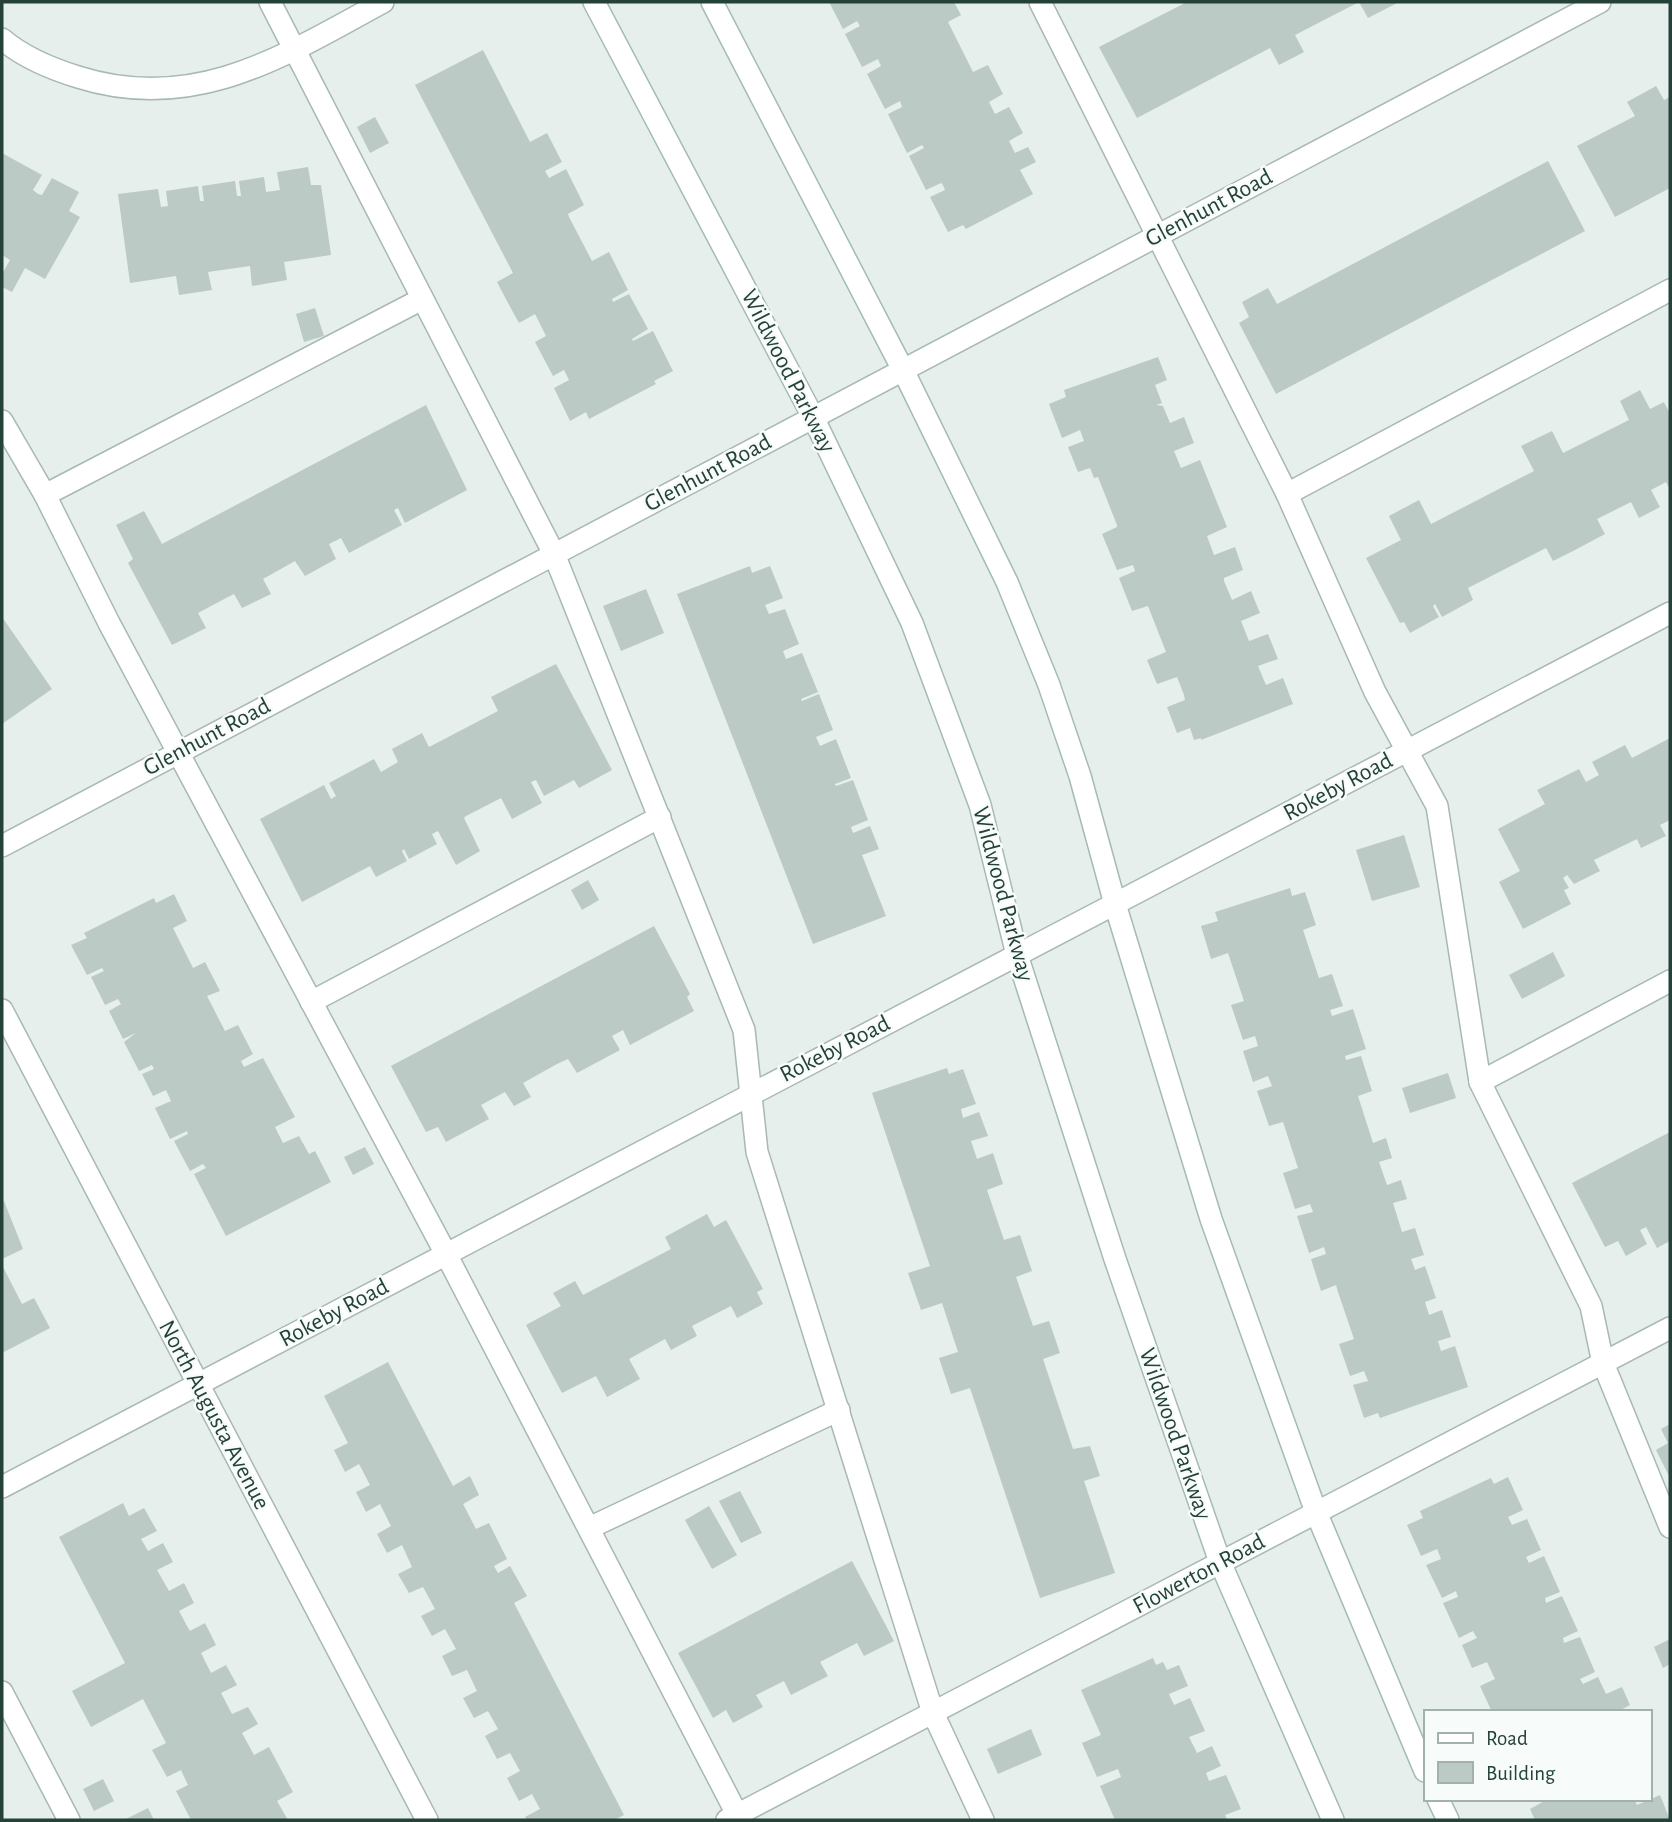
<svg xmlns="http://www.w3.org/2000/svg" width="1672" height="1822" font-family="'Alegreya Sans',sans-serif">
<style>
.building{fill:#bbcac4}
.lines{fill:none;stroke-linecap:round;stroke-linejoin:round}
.lane-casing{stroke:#a8b8b2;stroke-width:24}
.street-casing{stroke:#a8b8b2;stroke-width:24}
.secondary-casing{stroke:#a4bbb3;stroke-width:24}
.lane{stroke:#fff;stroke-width:21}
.street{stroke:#fff;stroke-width:21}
.secondary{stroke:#fff;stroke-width:21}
.labels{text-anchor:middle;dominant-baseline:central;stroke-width:5;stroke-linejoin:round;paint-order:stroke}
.street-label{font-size:24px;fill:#24423a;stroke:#f7fbf9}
</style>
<rect width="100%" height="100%" fill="#e6efeb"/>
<!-- building -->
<g class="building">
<polygon points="829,2 954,2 961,15 948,22 973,72 988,65 1003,94 989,102 995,114 1009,107 1023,133 1009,141 1015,153 1028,147 1036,162 1020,170 1033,194 966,229 963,225 948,232 930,197 945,190 943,185 941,183 926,190 909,156 924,148 922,145 907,153 888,114 902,107 900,101 885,109 867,74 881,66 878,59 862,67 845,34 860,26 857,21 843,29"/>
<polygon points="1187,2 1359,2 1295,35 1304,52 1279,65 1270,48 1137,118 1099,47"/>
<polygon points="1359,2 1399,2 1368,18"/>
<polygon points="483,50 530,142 547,133 562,162 545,171 549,178 566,169 584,205 568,214 569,217 592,261 609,252 628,290 612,299 613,302 629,294 648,329 632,339 633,341 653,331 673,371 654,381 656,384 589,419 586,412 570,421 554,388 569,380 564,370 553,376 535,342 546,336 535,314 519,323 508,303 497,282 513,273 415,85"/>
<polygon points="1656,86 1664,100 1670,97 1670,188 1615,217 1577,146 1635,116 1627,102"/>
<polygon points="375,117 389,143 370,153 357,127"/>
<polygon points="2,153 42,175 33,190 38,194 42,195 52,178 79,192 69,211 80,217 45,279 25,268 12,292 2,287 2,274 10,260 2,255"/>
<polygon points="1548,161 1585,231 1276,394 1239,323 1249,317 1242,302 1268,288 1277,304"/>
<polygon points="308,167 311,185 321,185 331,255 284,262 287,280 252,286 250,266 208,272 212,290 179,295 176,276 130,283 118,194 158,189 161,207 168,206 166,191 198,186 200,201 204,201 202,186 235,181 237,196 241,196 239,181 264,177 266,192 280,190 277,172"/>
<polygon points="315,308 324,336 304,342 296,314"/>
<polygon points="1158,357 1167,380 1155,385 1162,403 1156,405 1163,406 1170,423 1184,417 1194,443 1174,451 1181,468 1200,460 1227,527 1207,536 1214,555 1235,547 1243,570 1224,578 1224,581 1232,600 1251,591 1260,613 1241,621 1249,641 1268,634 1278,659 1258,666 1266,685 1283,678 1293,704 1201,740 1201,738 1194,740 1190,728 1177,733 1167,707 1185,700 1184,695 1177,677 1157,684 1147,660 1166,652 1148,606 1132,611 1119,578 1135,571 1133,565 1117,570 1102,534 1117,527 1117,525 1098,477 1094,478 1090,468 1078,472 1068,447 1084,441 1080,430 1062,438 1049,404 1066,397 1064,390"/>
<polygon points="1640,390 1650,409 1664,402 1670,414 1670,490 1666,482 1651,490 1660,507 1639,518 1631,502 1597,519 1605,534 1575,550 1553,561 1546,548 1468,588 1473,600 1442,617 1435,604 1433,606 1439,617 1410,633 1404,622 1400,623 1366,558 1401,540 1389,516 1419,500 1431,524 1435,522 1534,471 1521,446 1552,431 1563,453 1629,420 1620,401"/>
<polygon points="426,405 467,490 405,523 398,508 394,510 402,525 349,553 341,538 329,544 336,559 305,576 295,561 263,579 271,594 242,608 234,594 228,597 198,613 206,628 172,645 128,563 133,559 116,525 144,511 162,544"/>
<polygon points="750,566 752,573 770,566 783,598 765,605 768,612 769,614 785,609 799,644 783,651 786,659 802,653 818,692 801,699 802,701 819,694 833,730 816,737 820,746 836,739 851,778 835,784 836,786 853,780 868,820 851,827 853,833 870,826 879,849 862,855 886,916 813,944 677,594"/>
<polygon points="646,589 664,633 621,651 603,606"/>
<polygon points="2,617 52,689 2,724"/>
<polygon points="556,664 612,770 579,788 574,780 544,796 536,780 531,782 542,803 512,819 501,798 466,816 464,818 480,851 456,865 438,831 432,834 437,844 409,859 404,849 402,851 407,861 376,877 370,866 302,902 260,819 324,785 331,799 336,796 329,783 374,759 381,772 398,762 392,749 422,733 429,747 498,711 491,697"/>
<polygon points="1670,738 1670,820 1660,825 1666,836 1641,848 1637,839 1594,860 1600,871 1574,884 1567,875 1563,878 1569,888 1564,890 1571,904 1523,929 1499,882 1520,871 1498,829 1545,804 1537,790 1579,769 1586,782 1599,775 1592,762 1625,745 1632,758"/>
<polygon points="1404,835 1420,887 1372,901 1356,850"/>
<polygon points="588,880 599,900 582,910 571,890"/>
<polygon points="1290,888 1292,896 1305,892 1316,925 1303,930 1319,978 1332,974 1343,1006 1330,1010 1332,1016 1353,1009 1366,1049 1345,1056 1346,1060 1361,1056 1372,1091 1358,1096 1373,1143 1386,1138 1392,1158 1379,1162 1387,1185 1401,1180 1407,1199 1393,1203 1402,1232 1415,1228 1424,1255 1411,1259 1414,1267 1415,1270 1425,1266 1436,1298 1425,1302 1429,1315 1442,1310 1451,1337 1438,1341 1441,1351 1455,1346 1468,1387 1380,1418 1378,1413 1364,1418 1353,1385 1368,1381 1364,1371 1350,1376 1339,1344 1354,1339 1338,1292 1336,1285 1321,1291 1311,1259 1326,1254 1324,1247 1309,1253 1297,1216 1313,1212 1310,1204 1295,1209 1283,1173 1298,1168 1283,1122 1269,1126 1257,1091 1272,1086 1268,1076 1253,1082 1243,1051 1258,1046 1255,1036 1243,1040 1231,1005 1244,1001 1228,953 1211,959 1201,926 1218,921 1215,912"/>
<polygon points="174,894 187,921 173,928 193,968 205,962 220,991 207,996 225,1031 238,1025 253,1054 241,1061 244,1067 263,1058 295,1117 275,1127 283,1143 299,1136 309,1154 315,1151 331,1182 226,1236 194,1174 206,1168 203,1164 190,1171 174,1141 188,1134 187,1131 170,1139 155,1108 171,1101 166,1090 153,1096 142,1074 154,1069 152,1065 139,1071 124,1042 136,1033 123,1039 109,1011 121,1004 118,999 105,1005 91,977 104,971 102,968 87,975 71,945 87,938 84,933 154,898 156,903"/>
<polygon points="654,926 690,994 687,997 694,1011 630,1045 623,1030 612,1036 620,1050 577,1073 568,1059 557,1064 523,1083 531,1097 514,1106 505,1092 481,1105 489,1119 446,1142 438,1127 426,1132 391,1066"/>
<polygon points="1553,952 1565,976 1522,999 1509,975"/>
<polygon points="947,1068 949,1074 963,1069 976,1104 961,1109 963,1118 979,1112 988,1136 971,1141 977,1159 993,1153 1003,1184 987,1190 1004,1240 1020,1235 1032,1271 1016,1277 1033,1326 1049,1321 1060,1353 1043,1359 1073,1449 1090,1446 1100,1476 1084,1481 1115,1573 1040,1598 970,1388 951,1394 939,1358 958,1352 942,1303 921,1310 908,1273 930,1266 872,1093"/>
<polygon points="1448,1073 1456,1098 1410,1113 1402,1088"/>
<polygon points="1670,1132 1670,1241 1657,1248 1646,1227 1640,1230 1647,1244 1626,1256 1618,1241 1605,1247 1572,1183"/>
<polygon points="365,1147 374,1164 353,1175 344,1157"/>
<polygon points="4,1201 23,1249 2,1259 2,1202"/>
<polygon points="707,1214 714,1227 726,1220 763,1289 757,1292 763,1304 737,1318 731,1306 692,1326 697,1336 671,1350 665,1339 629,1359 640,1379 607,1397 596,1376 562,1393 526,1325 561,1306 553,1293 575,1281 583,1295 671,1249 665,1237"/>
<polygon points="2,1265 22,1304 34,1298 50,1328 2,1353"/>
<polygon points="388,1362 453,1486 470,1476 479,1495 463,1504 476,1529 489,1523 507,1559 494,1566 498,1573 510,1566 527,1596 514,1603 624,1815 614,1820 527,1820 525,1817 540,1809 532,1794 519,1801 507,1778 520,1771 510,1753 497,1759 485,1736 498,1729 488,1711 474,1718 463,1698 477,1691 467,1670 452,1676 442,1656 456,1649 445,1629 432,1636 421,1616 435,1609 423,1587 409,1593 398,1574 412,1567 402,1545 387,1553 377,1534 391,1526 380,1504 366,1512 356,1492 370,1485 359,1464 345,1472 334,1450 348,1443 324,1396"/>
<polygon points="1670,1424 1670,1478 1656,1450 1668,1443 1661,1429"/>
<polygon points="1508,1477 1523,1510 1508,1517 1512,1525 1527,1519 1541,1550 1526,1557 1529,1563 1544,1556 1560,1592 1545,1598 1546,1603 1562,1596 1578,1631 1563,1638 1564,1643 1580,1637 1595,1672 1580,1679 1583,1684 1598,1677 1606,1694 1622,1687 1630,1705 1617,1712 1492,1712 1480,1686 1495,1679 1493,1675 1487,1662 1472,1668 1462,1645 1477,1638 1473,1631 1459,1638 1443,1603 1458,1597 1456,1591 1442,1598 1426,1565 1441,1559 1437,1549 1421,1556 1407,1525 1423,1518 1420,1511 1491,1478 1494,1484"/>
<polygon points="740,1491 762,1533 741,1543 719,1501"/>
<polygon points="123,1503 129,1516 144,1508 157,1531 141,1539 144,1544 148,1551 163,1543 173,1562 157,1570 169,1591 184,1583 194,1603 179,1611 187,1626 190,1631 205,1623 216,1645 201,1653 211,1673 226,1665 237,1685 221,1693 232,1714 248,1707 258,1724 242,1733 254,1755 269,1747 286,1779 293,1792 277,1801 288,1820 191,1820 176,1791 188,1785 181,1770 167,1777 152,1750 166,1743 143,1699 91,1727 72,1691 125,1663 59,1537"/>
<polygon points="709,1506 737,1555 712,1569 685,1520"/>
<polygon points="852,1561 894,1641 864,1656 857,1643 820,1662 828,1676 791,1695 784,1681 756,1695 763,1707 733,1723 726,1710 713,1718 678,1653"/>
<polygon points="1670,1639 1670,1664 1663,1668 1654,1647"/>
<polygon points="1153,1658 1156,1665 1163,1662 1167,1670 1179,1665 1188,1686 1169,1694 1174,1705 1190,1698 1205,1731 1189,1737 1197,1753 1212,1746 1221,1766 1206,1773 1209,1781 1226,1775 1241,1809 1225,1815 1227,1820 1115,1820 1100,1786 1121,1777 1118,1769 1097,1777 1082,1743 1101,1735 1081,1690"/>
<polygon points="1031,1729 1042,1755 998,1774 987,1749"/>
<polygon points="103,1779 114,1801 94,1811 83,1789"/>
<polygon points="1660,1795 1670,1820 1535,1820 1530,1809 1548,1799 1634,1799 1637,1805"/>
<polygon points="148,1808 154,1820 124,1820"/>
</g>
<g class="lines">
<defs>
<g id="lane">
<polyline points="270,2 554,554 744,1030 757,1152 933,1713 983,1820"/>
<polyline points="1040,2 1287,494 1375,692 1437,806 1480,1082 1591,1306 1603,1363 1670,1527"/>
<polyline points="2,421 45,495 109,623 446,1254 740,1820"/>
<polyline points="1287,494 1670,290"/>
<polyline points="45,495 422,299"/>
<polyline points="311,1002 660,817"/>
<polyline points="1480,1082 1670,981"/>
<polyline points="589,1528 839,1410"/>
<polyline points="2,1692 69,1820"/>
</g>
<g id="street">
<path d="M2,39c21,18 50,30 76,38 116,37 206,-21 305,-75"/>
<polyline points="2,846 1600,2"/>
<polyline points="2,1010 427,1820"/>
<polyline points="2,1487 1670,613"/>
<polyline points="727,1820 1670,1328"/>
</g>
<g id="secondary">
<polyline points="594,2 813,417 912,623 980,805 1017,955 1115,1259 1220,1562 1333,1820"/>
<polyline points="712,2 903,370 1007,582 1049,685 1080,776 1115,904 1211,1219 1316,1512 1425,1771"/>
<polyline points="1438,1799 1448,1820"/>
</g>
</defs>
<!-- lane casing -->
<use href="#lane" class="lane-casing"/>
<!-- street casing -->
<use href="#street" class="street-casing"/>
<!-- secondary casing -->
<use href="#secondary" class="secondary-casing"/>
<!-- lane -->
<use href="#lane" class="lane"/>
<!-- street -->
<use href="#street" class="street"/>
<!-- secondary -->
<use href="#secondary" class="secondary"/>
</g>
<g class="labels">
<!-- street labels -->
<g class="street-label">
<text transform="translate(1209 208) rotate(-28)">Glenhunt Road</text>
<text transform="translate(788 371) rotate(63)">Wildwood Parkway</text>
<text transform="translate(708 473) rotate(-28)">Glenhunt Road</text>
<text transform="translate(207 737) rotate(-28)">Glenhunt Road</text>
<text transform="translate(1338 787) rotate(-28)">Rokeby Road</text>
<text transform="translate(1003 894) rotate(75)">Wildwood Parkway</text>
<text transform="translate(835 1049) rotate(-27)">Rokeby Road</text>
<text transform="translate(334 1313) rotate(-28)">Rokeby Road</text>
<text transform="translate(214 1415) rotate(62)">North Augusta Avenue</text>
<text transform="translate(1175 1434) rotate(71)">Wildwood Parkway</text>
<text transform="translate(1199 1574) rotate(-28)">Flowerton Road</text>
</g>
</g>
<!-- border -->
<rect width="1672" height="1822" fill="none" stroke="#24423a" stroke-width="7"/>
<!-- legend -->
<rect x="1424" y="1710" width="228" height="91" fill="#f7fbf9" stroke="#a3b1ad" stroke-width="2"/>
<rect x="1438" y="1733" width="35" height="10" fill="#ffffff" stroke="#a3b1ad" stroke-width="2"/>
<text x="1486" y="1745" font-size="21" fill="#24423a">Road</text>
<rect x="1438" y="1762" width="35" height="21" fill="#bbcac4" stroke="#a3b1ad" stroke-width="2"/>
<text x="1486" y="1780" font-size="21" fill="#24423a">Building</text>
</svg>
